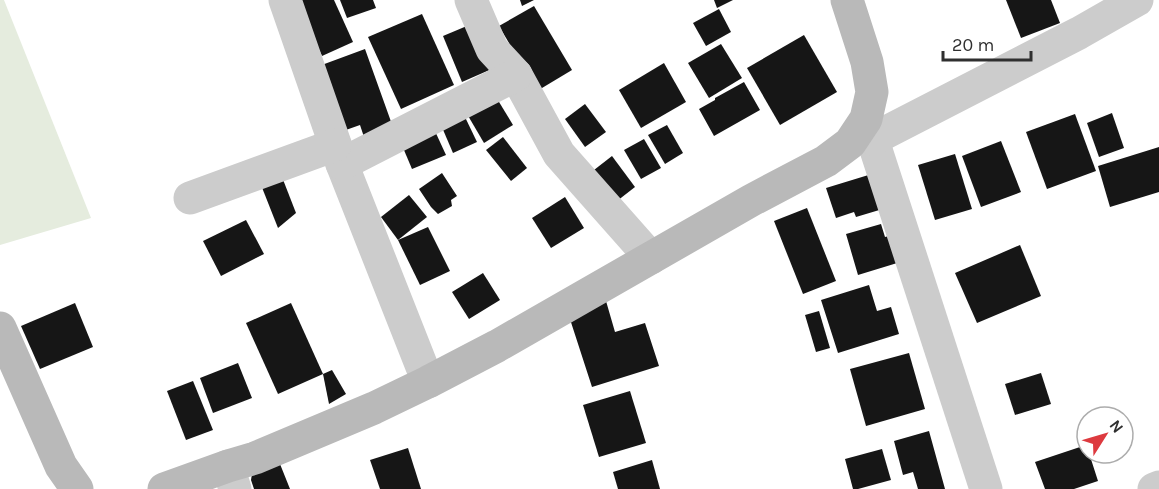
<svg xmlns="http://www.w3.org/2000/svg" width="1159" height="489" font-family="Karla,sans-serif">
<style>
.green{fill:#e5ecde}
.building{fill:#161616}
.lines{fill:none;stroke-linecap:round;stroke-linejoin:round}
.street{stroke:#ccc;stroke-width:33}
.secondary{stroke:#b9b9b9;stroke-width:33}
</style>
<rect width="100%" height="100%" fill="#fff"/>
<!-- green -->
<polygon class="green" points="0,0 4,0 91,218 0,245"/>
<!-- building -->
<g class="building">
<polygon points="300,0 334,0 353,42 322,56 296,2"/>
<polygon points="340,0 373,0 376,8 347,18"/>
<polygon points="520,0 534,0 522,6"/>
<polygon points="714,0 733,0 717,8"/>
<polygon points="1006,0 1051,0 1060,23 1021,38"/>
<polygon points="534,6 572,70 537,91 499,26"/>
<polygon points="719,9 731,32 706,46 693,23"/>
<polygon points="422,14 454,85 401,109 368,37"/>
<polygon points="474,23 494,68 462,82 443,36"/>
<polygon points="804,35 837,92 780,125 747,68"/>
<polygon points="721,44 742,78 709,98 688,63"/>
<polygon points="365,49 394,130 365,140 360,125 343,131 319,66"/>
<polygon points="664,63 686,102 641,128 619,90"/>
<polygon points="744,82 760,110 714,136 699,109 715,100 715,98"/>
<polygon points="496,97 513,125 484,143 467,114"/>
<polygon points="585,104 606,132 585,147 565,119"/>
<polygon points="1112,113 1124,148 1099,157 1087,123"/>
<polygon points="1075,114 1096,171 1047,189 1026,132"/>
<polygon points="464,115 477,142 453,153 441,125"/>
<polygon points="667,125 683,153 665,164 648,135"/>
<polygon points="434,129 446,155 412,169 401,143"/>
<polygon points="503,137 527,168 511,181 486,150"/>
<polygon points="644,139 661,168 641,179 624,150"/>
<polygon points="1001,141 1021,192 981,207 962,156"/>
<polygon points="1159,147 1159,192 1110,207 1098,166"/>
<polygon points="955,154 972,209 935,220 918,165"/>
<polygon points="612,156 635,187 617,201 594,170"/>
<polygon points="442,173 457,196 451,200 452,206 438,214 431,207 419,189"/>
<polygon points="875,173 886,208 856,217 854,212 836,218 826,188"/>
<polygon points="282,177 296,213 278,228 261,185"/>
<polygon points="409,195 427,217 398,240 381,217"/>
<polygon points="565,197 584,228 551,248 532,218"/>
<polygon points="807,208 836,281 803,294 774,221"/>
<polygon points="246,220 264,254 221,276 203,241"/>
<polygon points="881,224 885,237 899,233 907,260 858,275 846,234"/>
<polygon points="428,227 450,271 420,285 398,240"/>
<polygon points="1020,245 1041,296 977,323 955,273"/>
<polygon points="483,273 500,300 469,319 452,292"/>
<polygon points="869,285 877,311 891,307 899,334 838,353 821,300"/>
<polygon points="606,301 615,332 645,323 659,366 592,387 568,313"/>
<polygon points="75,303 93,347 40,369 21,326"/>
<polygon points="291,303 323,374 278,394 246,323"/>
<polygon points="819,311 830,348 816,352 805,315"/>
<polygon points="909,353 925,409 866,426 850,369"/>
<polygon points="238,363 252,398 213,413 200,378"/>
<polygon points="332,370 346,394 329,404 323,374"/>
<polygon points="1041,373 1051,404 1015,415 1005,384"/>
<polygon points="193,381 213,430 186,440 167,391"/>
<polygon points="630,391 646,443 599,457 583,405"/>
<polygon points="929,431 945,489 918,489 913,472 903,475 894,441"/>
<polygon points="1086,445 1087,453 1089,453 1098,481 1074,489 1045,489 1035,462"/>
<polygon points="408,448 421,489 380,489 370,460"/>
<polygon points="882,449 891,480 858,489 853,489 845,459"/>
<polygon points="278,459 290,489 254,489 251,480 253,468"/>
<polygon points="652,460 660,489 618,489 613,472"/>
</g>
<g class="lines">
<!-- street -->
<g class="street">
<polyline points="285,0 342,164 428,382"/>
<polyline points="471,0 492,49 516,75 559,154 651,258"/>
<polyline points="866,119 986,489"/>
<polyline points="873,139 1079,33 1137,0"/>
<polyline points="342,164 516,75"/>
<polyline points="190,198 335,145"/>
<polyline points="228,466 235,489"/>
<polyline points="1154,489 1159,487"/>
</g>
<!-- secondary -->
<g class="secondary">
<polyline points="0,328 61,466 77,489"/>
<polyline points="164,489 228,466 255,458 374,408 428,382 497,346 752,200 826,161 850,143 866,119 872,92 867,62 847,0"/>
</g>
</g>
<!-- north arrow -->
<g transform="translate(1105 435) rotate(53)"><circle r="28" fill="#ffffff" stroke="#acacac" stroke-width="1.5"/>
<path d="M0-4.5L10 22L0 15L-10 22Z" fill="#dd3a3f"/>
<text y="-9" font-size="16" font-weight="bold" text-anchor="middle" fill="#2f2f2f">N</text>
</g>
<!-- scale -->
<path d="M943 51v9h88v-9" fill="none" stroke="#2f2f2f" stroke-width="3"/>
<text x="952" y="51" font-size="18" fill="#2f2f2f" stroke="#ffffff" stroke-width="4.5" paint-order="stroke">20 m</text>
</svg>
